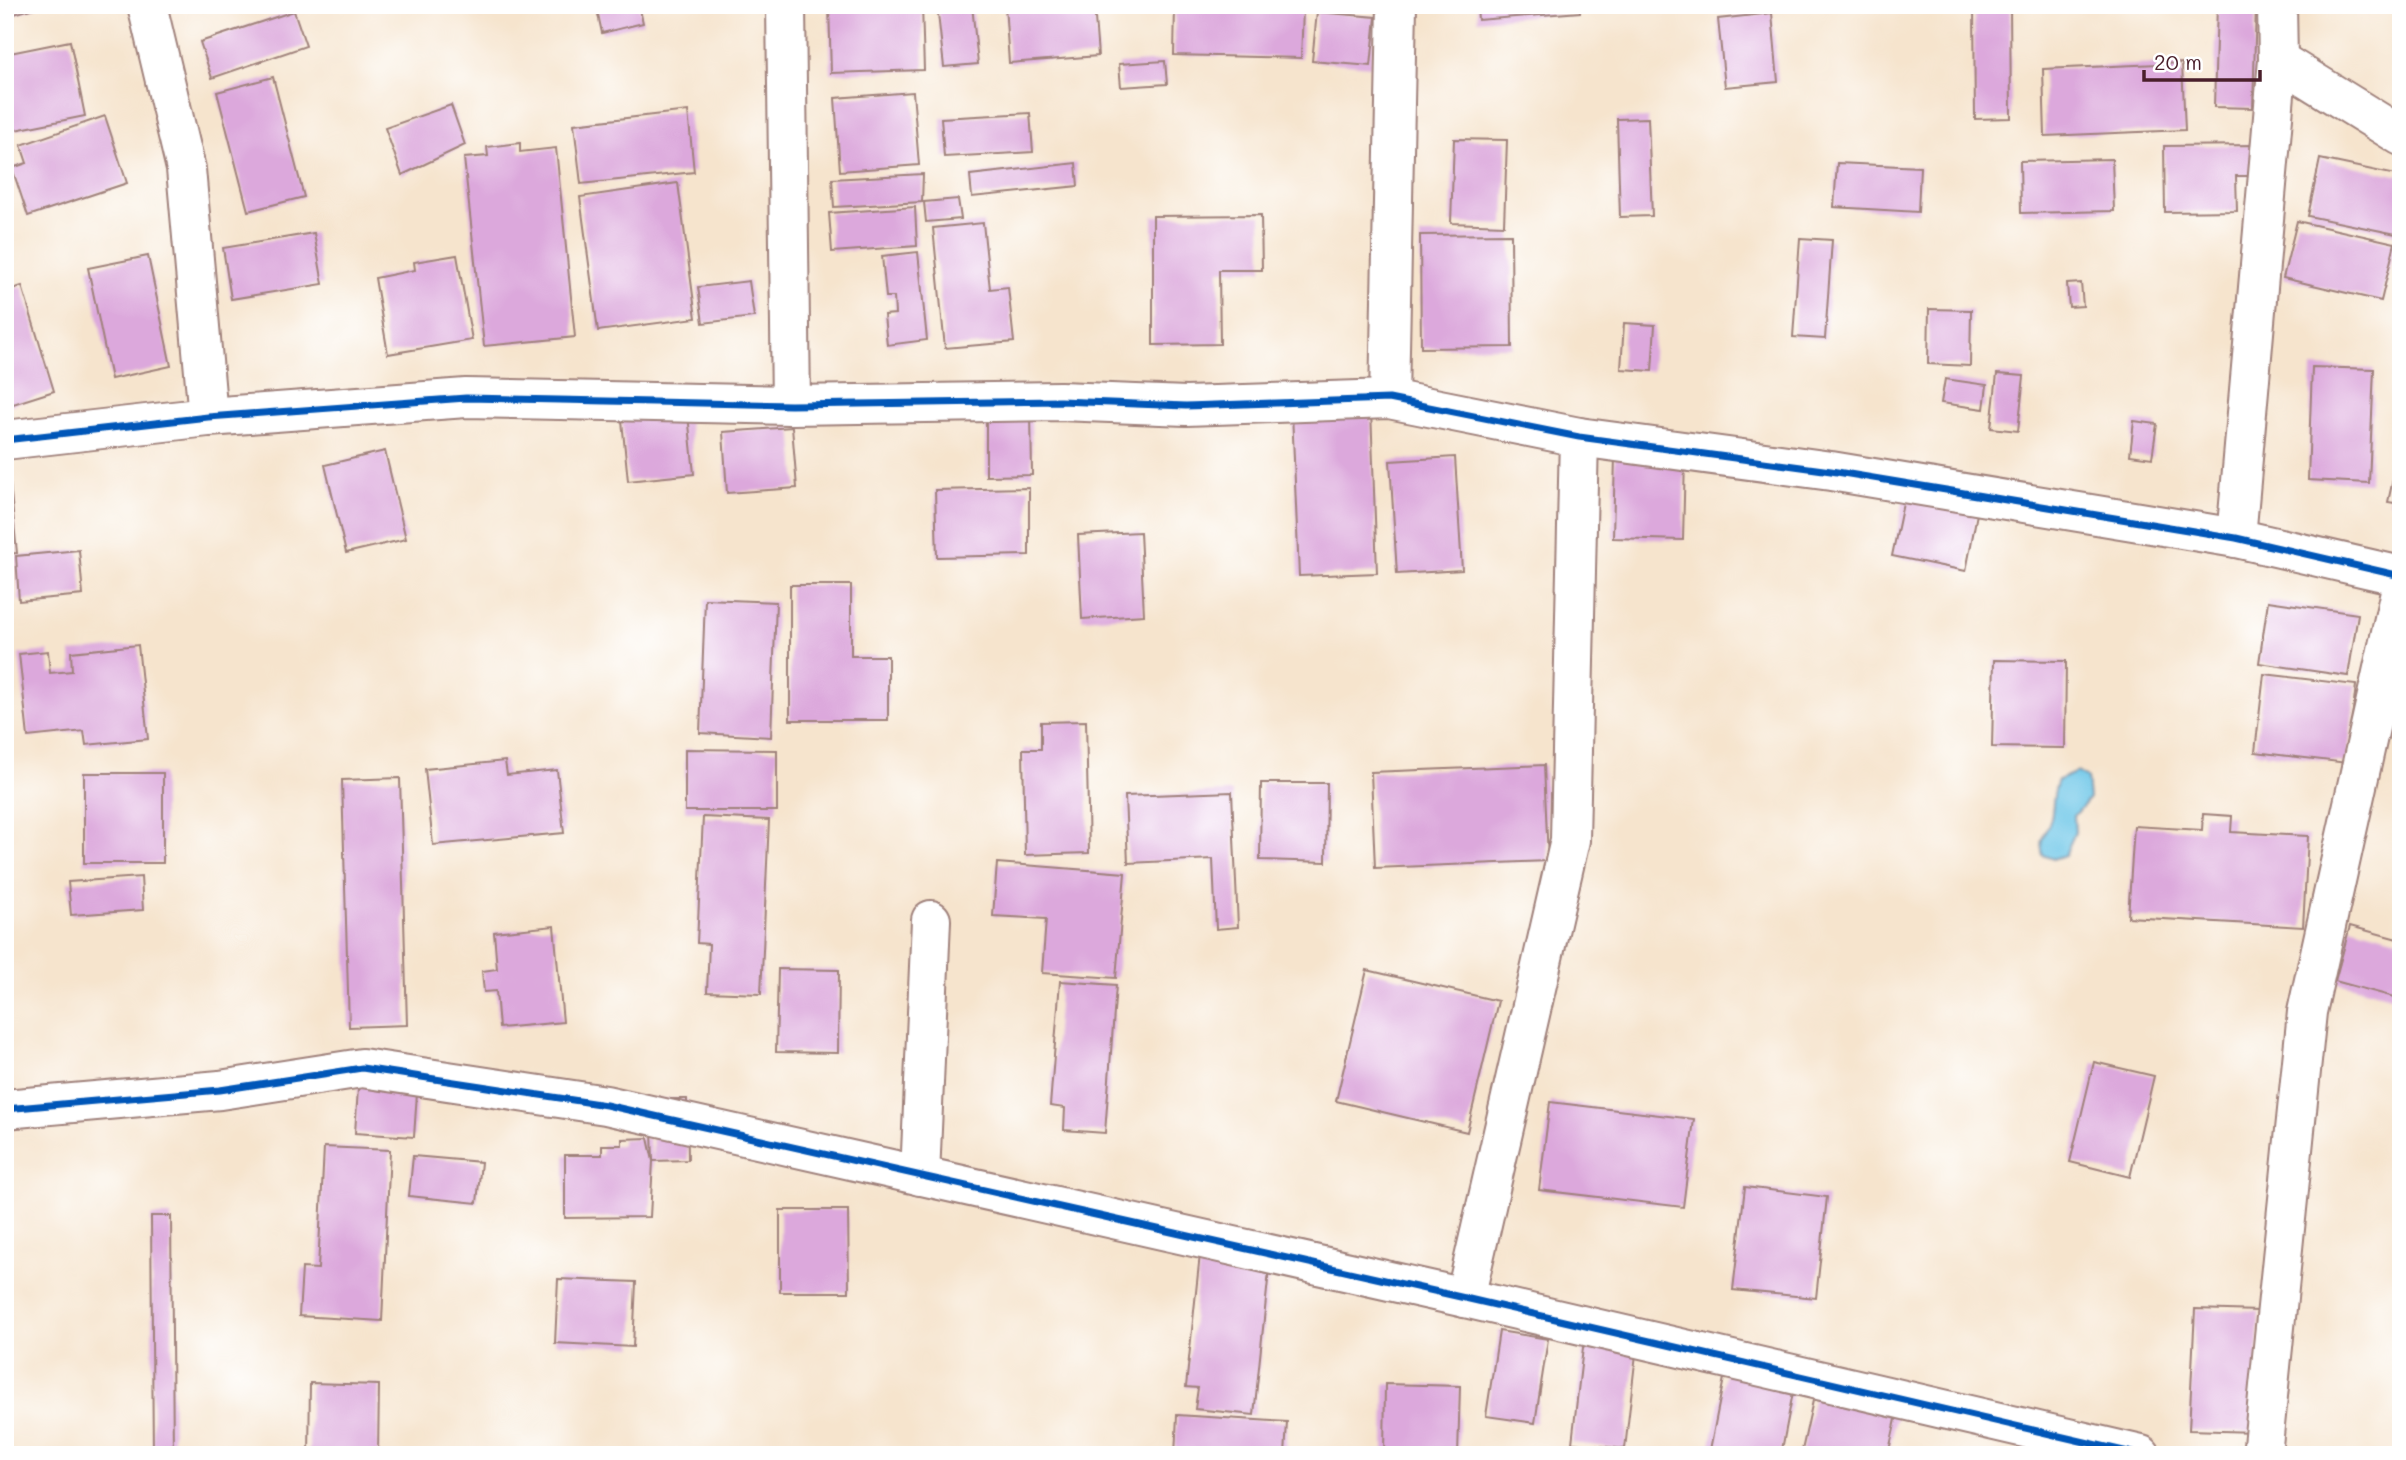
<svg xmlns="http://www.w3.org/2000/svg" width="2406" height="1460" font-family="Mali,sans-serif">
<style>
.water{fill:#69c5e7;stroke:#5a7289;stroke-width:2}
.building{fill:#dca8dc}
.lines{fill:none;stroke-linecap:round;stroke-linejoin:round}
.street-casing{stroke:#a0827c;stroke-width:42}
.street{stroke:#fff;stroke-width:38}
.cycleway-casing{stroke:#fff;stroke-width:11}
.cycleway{stroke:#0057b8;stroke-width:7}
</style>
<rect width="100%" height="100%" fill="#fff"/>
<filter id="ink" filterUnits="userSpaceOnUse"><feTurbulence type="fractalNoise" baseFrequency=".0143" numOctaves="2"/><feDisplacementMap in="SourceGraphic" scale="14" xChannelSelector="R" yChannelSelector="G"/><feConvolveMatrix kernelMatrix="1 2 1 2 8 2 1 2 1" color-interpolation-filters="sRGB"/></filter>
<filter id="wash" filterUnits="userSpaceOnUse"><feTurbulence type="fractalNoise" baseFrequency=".00686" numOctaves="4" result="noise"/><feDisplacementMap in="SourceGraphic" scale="28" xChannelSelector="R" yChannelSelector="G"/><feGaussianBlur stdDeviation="1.57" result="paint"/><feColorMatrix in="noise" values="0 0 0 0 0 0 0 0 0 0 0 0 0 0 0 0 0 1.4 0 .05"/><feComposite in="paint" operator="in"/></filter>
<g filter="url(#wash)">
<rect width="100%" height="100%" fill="#f6e4cd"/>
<!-- water -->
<path class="water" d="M2077,772l10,6 2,21 -15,17 1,16 -10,23 -12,4 -10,-4c-5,-19 3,-20 8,-37 3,-13 1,-23 7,-38z"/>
<g id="blocks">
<!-- building -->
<g class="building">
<polygon points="5,5 37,5 37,7 5,17"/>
<polygon points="596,5 639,5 643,23 602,33"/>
<polygon points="829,5 922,5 924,70 831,73"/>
<polygon points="937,5 972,5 978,64 944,67"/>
<polygon points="1005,5 1094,5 1098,56 1009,63"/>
<polygon points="1477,5 1579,5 1580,12 1478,20"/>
<polygon points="1974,5 2010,5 2011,118 1975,119"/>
<polygon points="2217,5 2256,5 2253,108 2214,107"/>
<polygon points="1175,7 1303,10 1301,58 1174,55"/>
<polygon points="294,11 306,46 212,78 200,42"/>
<polygon points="1317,12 1376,17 1371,66 1312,61"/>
<polygon points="1772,13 1778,82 1725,87 1718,19"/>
<polygon points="70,41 85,116 5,132 5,54"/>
<polygon points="1165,61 1167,84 1121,87 1119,64"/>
<polygon points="2182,63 2185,130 2045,136 2043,69"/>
<polygon points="273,77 304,197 248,211 217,92"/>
<polygon points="913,92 919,165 840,171 835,98"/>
<polygon points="451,105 465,145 402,175 385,128"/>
<polygon points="688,111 694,172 581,184 574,124"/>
<polygon points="1030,113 1033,152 944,157 941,118"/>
<polygon points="105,116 127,183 28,216 12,168 27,163 21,145"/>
<polygon points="1648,118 1652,216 1620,217 1617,119"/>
<polygon points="1454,139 1507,140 1504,225 1451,223"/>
<polygon points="520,143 520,152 556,148 575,337 484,346 464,158 488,156 487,147"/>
<polygon points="2255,145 2256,176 2236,176 2237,211 2165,212 2164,146"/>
<polygon points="2112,159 2114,211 2021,213 2020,161"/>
<polygon points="2320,159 2401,176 2401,209 2396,234 2308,216"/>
<polygon points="1076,163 1078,186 972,197 970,175"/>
<polygon points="1837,163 1920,167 1918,212 1834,207"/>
<polygon points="923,174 922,202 834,207 832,179"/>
<polygon points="678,183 696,318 598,331 580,197"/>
<polygon points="958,199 961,219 926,222 924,202"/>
<polygon points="915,207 917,246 832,252 829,213"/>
<polygon points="1261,215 1262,270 1219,270 1220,344 1153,345 1153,216"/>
<polygon points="2297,221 2395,243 2381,301 2283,278"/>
<polygon points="983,223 990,289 1008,287 1014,342 945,348 933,228"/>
<polygon points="314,233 323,284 231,299 223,248"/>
<polygon points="1511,234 1512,347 1421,348 1420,235"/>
<polygon points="1800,238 1832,240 1825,339 1793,337"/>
<polygon points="918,252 927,340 887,345 884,315 895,314 894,297 886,297 882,256"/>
<polygon points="457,255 472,340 388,354 375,278 415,270 414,262"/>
<polygon points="148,256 171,366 111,379 88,268"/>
<polygon points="749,281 754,317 703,323 698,287"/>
<polygon points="2081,283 2083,306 2069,307 2067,284"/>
<polygon points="22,286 54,391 7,406 5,291"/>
<polygon points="1929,309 1971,310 1970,366 1928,364"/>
<polygon points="1624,323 1655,325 1652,371 1621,369"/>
<polygon points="2312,367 2374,369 2369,483 2308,480"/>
<polygon points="1997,374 2024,376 2018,431 1991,428"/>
<polygon points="1945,379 1987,385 1984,409 1941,403"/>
<polygon points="686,394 694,474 628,481 620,400"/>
<polygon points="1371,409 1377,573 1299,576 1292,412"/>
<polygon points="1031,411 1032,475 986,476 986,412"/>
<polygon points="2134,421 2157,424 2152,458 2130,455"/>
<polygon points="792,427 797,488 727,493 723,432"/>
<polygon points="2400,448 2401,448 2401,504 2388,502"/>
<polygon points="385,451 406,539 346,553 325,465"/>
<polygon points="1615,455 1685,457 1683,540 1613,538"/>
<polygon points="1455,457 1462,570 1397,574 1390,461"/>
<polygon points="8,463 17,553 5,554 5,464"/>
<polygon points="1907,484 1980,498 1966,571 1892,556"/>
<polygon points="1029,488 1029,555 937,557 935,490"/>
<polygon points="1140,532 1144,615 1082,619 1078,535"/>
<polygon points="79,550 83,595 19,601 16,556"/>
<polygon points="790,585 851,585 851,656 888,656 888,720 790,720"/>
<polygon points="705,599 776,602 771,737 700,733"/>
<polygon points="2268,601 2358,614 2348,676 2259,663"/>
<polygon points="138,645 148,739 86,745 84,731 28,737 19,654 48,651 50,673 72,671 71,652"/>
<polygon points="1994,660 2066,661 2065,748 1992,747"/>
<polygon points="2264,674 2356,685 2347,763 2255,752"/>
<polygon points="1086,721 1089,853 1025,855 1023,749 1041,749 1041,722"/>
<polygon points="685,749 777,750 777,811 685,811"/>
<polygon points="505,761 507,775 557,770 564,833 433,845 425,769"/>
<polygon points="1544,765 1548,861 1375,868 1371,772"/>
<rect x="84" y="773" width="79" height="90"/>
<polygon points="400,778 407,1025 349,1027 342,780"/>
<polygon points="1261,783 1327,783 1326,862 1260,860"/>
<polygon points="1232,792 1238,927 1216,929 1213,859 1128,863 1125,796"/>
<polygon points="2203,814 2232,816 2231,832 2308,836 2303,927 2128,917 2134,826 2202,830"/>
<polygon points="703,817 769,820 761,994 707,992 709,944 697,943"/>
<polygon points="997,863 1125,873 1116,978 1042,973 1046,919 993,916"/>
<polygon points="141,877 143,910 71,915 68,882"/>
<polygon points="554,926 563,1022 499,1028 496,991 484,992 482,971 497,969 494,932"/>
<polygon points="2350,926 2401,940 2401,999 2335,981"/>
<polygon points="778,969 839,970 838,1053 776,1052"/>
<polygon points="1367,970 1498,1001 1467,1132 1336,1101"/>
<polygon points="1060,981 1116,985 1105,1133 1064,1130 1065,1108 1050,1106"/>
<polygon points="2094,1062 2154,1076 2130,1177 2070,1162"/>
<polygon points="359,1074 418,1078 414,1137 355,1133"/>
<polygon points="651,1099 687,1099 688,1160 653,1161"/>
<polygon points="1550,1102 1694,1119 1683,1207 1539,1190"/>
<polygon points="648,1138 653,1161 650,1217 565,1218 565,1155 602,1155 602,1145 622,1145 622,1139"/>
<polygon points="324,1147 390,1150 382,1321 299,1316 302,1268 318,1269"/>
<polygon points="413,1156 481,1162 477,1203 409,1196"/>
<polygon points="1745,1187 1827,1197 1816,1298 1733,1290"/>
<polygon points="780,1210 848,1210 849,1292 780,1292"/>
<polygon points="151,1216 171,1216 173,1455 153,1455"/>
<polygon points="1200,1254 1270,1261 1254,1415 1195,1409 1198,1388 1186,1387"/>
<polygon points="558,1279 636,1282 633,1347 555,1343"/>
<polygon points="2195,1309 2259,1311 2254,1432 2189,1430"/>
<polygon points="1499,1331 1548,1339 1535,1423 1486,1416"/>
<polygon points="1584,1339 1637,1345 1625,1449 1572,1443"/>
<polygon points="1725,1373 1794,1387 1781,1455 1709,1455"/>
<polygon points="310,1383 379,1385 378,1455 309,1455"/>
<polygon points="1385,1384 1460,1386 1458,1455 1384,1455"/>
<polygon points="1814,1396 1897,1415 1888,1455 1801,1455"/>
<polygon points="1177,1415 1287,1422 1285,1455 1175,1455"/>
</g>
</g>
</g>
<g filter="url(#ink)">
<use href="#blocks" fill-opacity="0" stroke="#a0827c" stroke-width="2"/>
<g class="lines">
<defs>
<g id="street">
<polyline points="147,5 186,169 208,417"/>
<polyline points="786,5 791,405"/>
<polyline points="2278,60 2401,136"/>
<polyline points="1389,399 1397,5"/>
<polyline points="5,440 208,417 466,398 791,405 1060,401 1186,406 1389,399 1579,437 1831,471 2236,538 2401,576"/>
<polyline points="2236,538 2278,60 2277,5"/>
<polyline points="5,1109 220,1090 362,1068 606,1105 1465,1298 2141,1455"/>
<polyline points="920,1176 931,920"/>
<polyline points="1465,1298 1570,840 1579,437"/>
<polyline points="2262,1455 2307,1012 2401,587"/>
</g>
</defs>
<!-- street casing -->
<use href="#street" class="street-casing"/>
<!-- street -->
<use href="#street" class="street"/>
<defs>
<g id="cycleway">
<polyline points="5,440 208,417 466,398 791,405 1060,401 1186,406 1389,399 1579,437 1831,471 2236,538 2401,576"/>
<polyline points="5,1109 220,1090 362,1068 606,1105 1465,1298 2141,1455"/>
</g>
</defs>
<!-- cycleway casing -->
<use href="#cycleway" class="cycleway-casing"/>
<!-- cycleway -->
<use href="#cycleway" class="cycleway"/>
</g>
</g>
<!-- margin -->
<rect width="2406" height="1460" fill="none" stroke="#fff" stroke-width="28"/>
<!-- scale -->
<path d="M2144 70v10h116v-10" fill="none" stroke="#4a1f2b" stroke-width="3.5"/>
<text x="2154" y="70" font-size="21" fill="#4a1f2b" stroke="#ffffff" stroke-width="5" paint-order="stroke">20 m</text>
</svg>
